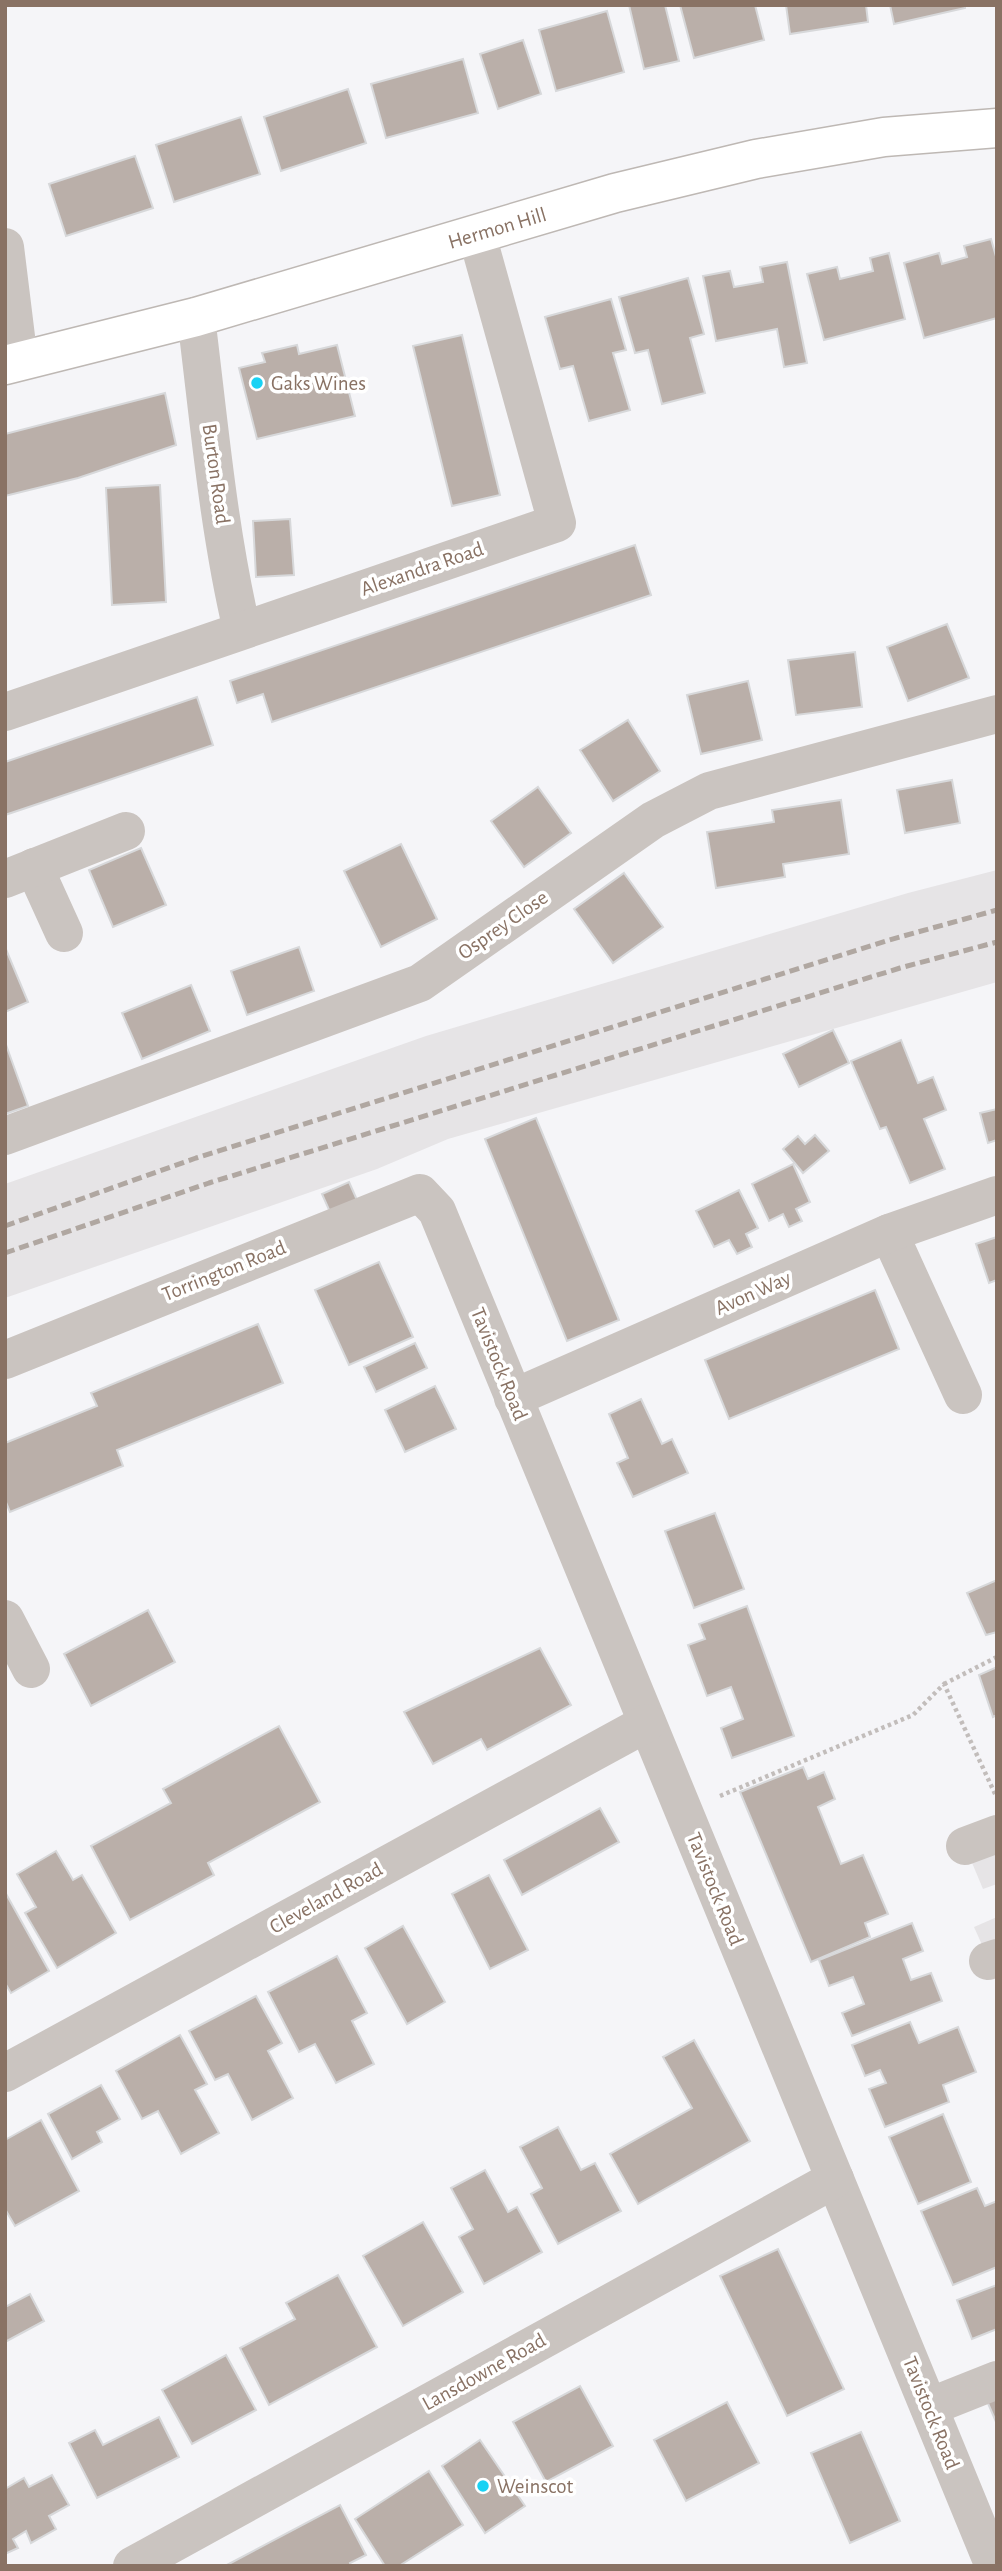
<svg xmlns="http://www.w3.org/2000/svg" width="1002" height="2571" font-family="'Alegreya Sans',sans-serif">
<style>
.built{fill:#e6e4e6}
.building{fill:#baafa9;stroke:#d7d8da;stroke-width:2}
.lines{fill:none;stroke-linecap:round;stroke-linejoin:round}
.major-casing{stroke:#beb8b4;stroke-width:41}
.path{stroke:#c2bdbb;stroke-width:4.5;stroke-dasharray:3.5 3.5;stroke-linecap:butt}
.minor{stroke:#cac4c0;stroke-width:38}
.major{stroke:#fff;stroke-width:38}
.rail{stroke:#b0a7a1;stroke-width:5;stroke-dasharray:10 5;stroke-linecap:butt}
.poi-dot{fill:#19d2f4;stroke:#fff;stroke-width:2.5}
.labels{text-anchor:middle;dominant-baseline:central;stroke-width:7;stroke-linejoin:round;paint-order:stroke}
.street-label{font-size:21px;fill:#897264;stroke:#fff}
.poi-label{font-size:21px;fill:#897264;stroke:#fff;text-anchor:start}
</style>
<rect width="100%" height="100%" fill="#f5f5f8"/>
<!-- built -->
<g class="built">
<polygon points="997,870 997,982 448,1139 377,1169 5,1298 5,1184 426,1036 908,893"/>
<polygon points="997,1834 997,1884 983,1889 965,1846"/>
<polygon points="997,1917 997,1978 974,1927"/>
</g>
<!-- building -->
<g class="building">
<polygon points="629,5 665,5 679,61 644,69"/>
<polygon points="680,5 755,5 764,40 694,58"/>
<polygon points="786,5 866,5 868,22 790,34"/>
<polygon points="890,5 965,5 965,8 894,24"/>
<polygon points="607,11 624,72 556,91 539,30"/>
<polygon points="523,40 541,94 498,109 480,54"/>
<polygon points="463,59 478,113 386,138 371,84"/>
<polygon points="348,89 366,143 281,171 264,117"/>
<polygon points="241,117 260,174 174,202 156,145"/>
<polygon points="135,156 153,208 66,236 49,184"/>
<polygon points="991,239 997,260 997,318 924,338 904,263 939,253 942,264 967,257 964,246"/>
<polygon points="889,253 905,319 824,340 807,274 837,267 840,279 873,271 870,258"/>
<polygon points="787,262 807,363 784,367 777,329 716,341 703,276 730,271 734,287 763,282 760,267"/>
<polygon points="688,278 704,334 690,338 705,393 662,404 648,350 635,353 619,297"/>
<polygon points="611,299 626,350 613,353 630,410 589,421 573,366 560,369 545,317"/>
<polygon points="462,335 500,495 452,506 413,346"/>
<polygon points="297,345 299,354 337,345 355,416 257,439 239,368 265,362 262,353"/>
<polygon points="165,393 176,445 78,478 5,496 5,434"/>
<polygon points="160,485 166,602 112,605 106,488"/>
<polygon points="290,519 294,575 256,577 253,521"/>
<polygon points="635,545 651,595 272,722 263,694 237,703 230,681"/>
<polygon points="947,624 969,678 908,701 887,647"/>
<polygon points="855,652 862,707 796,715 788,660"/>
<polygon points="748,681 762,740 701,754 687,695"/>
<polygon points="197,697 213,745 5,815 5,762"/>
<polygon points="628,720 660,771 613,801 580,750"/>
<polygon points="952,780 960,823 905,833 897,790"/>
<polygon points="538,787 571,833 524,867 491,821"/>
<polygon points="841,800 849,854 783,864 785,877 716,888 707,832 774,822 772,810"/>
<polygon points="401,844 437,919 381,947 344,871"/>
<polygon points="141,848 166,905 113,927 89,870"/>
<polygon points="624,873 663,927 613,963 574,909"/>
<polygon points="5,947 28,1002 5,1012"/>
<polygon points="299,947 314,991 247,1015 231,971"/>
<polygon points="191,985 210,1031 142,1059 122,1013"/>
<polygon points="833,1030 849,1063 799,1087 783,1054"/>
<polygon points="901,1040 918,1083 933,1077 946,1110 924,1119 945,1169 910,1183 886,1127 880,1129 851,1061"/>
<polygon points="5,1042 28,1106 5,1114"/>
<polygon points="997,1109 997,1140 988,1143 980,1113"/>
<polygon points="536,1118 619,1320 567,1341 485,1139"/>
<polygon points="815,1135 829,1151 803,1173 783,1149 798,1136 805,1144"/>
<polygon points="793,1164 810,1202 796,1209 802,1221 789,1227 783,1214 769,1221 752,1184"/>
<polygon points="349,1182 357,1200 330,1212 322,1194"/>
<polygon points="739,1190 758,1228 746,1234 752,1247 737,1254 729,1240 714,1247 696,1211"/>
<polygon points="997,1237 997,1280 989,1283 976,1244"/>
<polygon points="379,1262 413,1337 349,1365 315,1290"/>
<polygon points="875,1290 899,1349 729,1419 705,1360"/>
<polygon points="258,1324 283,1383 117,1450 123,1466 10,1512 5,1500 5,1443 97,1406 91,1393"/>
<polygon points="415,1343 427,1368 376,1392 364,1367"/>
<polygon points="435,1386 456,1429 405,1452 385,1410"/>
<polygon points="641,1399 662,1444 672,1439 688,1473 633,1497 617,1463 628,1458 609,1414"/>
<polygon points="715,1513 744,1589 694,1608 665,1531"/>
<polygon points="997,1580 997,1632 986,1635 967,1593"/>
<polygon points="747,1606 794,1736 732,1758 721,1728 743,1719 731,1687 707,1696 688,1645 705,1639 699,1624"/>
<polygon points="148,1610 175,1662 91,1706 64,1654"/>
<polygon points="540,1648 571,1705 487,1750 481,1739 433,1764 404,1712"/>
<polygon points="997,1667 997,1715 993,1717 979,1675"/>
<polygon points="279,1726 320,1802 208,1863 214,1875 130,1920 91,1846 171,1803 163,1789"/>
<polygon points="803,1767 808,1779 824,1772 835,1799 818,1807 841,1864 863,1855 888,1914 865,1923 870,1937 811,1962 740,1792"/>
<polygon points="600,1808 619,1842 522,1895 504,1860"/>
<polygon points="56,1851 73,1880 82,1875 116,1933 57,1968 25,1913 36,1907 17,1874"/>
<polygon points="489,1875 528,1950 490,1969 452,1894"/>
<polygon points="5,1892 49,1971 11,1993 5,1983"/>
<polygon points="912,1923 923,1951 903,1959 911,1980 931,1973 942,2001 852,2036 842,2013 864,2004 853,1977 829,1986 819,1960"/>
<polygon points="403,1926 445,2002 407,2024 365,1948"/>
<polygon points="337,1956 367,2013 352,2021 374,2064 336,2083 315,2044 299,2052 268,1992"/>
<polygon points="256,1996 282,2043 268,2051 293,2098 252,2120 228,2074 215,2080 189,2031"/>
<polygon points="910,2022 919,2043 958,2027 976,2072 943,2085 949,2102 885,2127 869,2089 886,2083 880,2070 865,2076 852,2045"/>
<polygon points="180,2035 207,2084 195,2090 219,2133 181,2154 158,2111 142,2119 116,2071"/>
<polygon points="694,2040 750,2141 638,2204 610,2154 692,2108 663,2057"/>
<polygon points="101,2085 120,2119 97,2132 102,2142 72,2159 48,2114"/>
<polygon points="943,2114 971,2182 918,2204 889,2137"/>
<polygon points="41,2120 79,2191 15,2226 5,2209 5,2140"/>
<polygon points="558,2127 581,2170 595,2163 621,2211 558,2244 531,2194 542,2188 520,2147"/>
<polygon points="485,2170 508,2212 517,2207 542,2252 484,2284 459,2237 473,2229 451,2188"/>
<polygon points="977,2188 985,2206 997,2201 997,2267 953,2285 921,2211"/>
<polygon points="423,2222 463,2292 403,2326 363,2256"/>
<polygon points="778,2249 844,2389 787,2416 720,2276"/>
<polygon points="338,2275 377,2347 269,2405 240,2348 295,2319 286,2303"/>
<polygon points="997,2285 997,2329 972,2339 957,2300"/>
<polygon points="30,2294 44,2321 5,2342 5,2307"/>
<polygon points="226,2355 256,2410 192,2444 162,2390"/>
<polygon points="580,2386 613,2446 546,2482 513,2422"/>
<polygon points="997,2397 997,2424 987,2401"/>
<polygon points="727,2402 759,2463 686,2501 654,2440"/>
<polygon points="159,2417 179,2457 97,2498 69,2443 95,2430 103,2445"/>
<polygon points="861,2432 900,2521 850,2543 811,2453"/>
<polygon points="480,2440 525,2506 485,2533 442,2466"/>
<polygon points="429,2471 463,2525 399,2566 385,2566 355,2519"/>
<polygon points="52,2475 69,2505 49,2516 56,2529 31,2543 26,2531 13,2539 18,2548 5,2554 5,2489 24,2478 29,2487"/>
<polygon points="340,2505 366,2555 350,2563 351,2566 225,2566"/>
</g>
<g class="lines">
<defs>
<g id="major">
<path id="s1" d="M5,365l191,-48 419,-124 141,-34 128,-22 113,-9"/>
</g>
</defs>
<!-- major casing -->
<use href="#major" class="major-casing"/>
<!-- path -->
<g class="path">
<polyline points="944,1684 997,1657"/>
<polyline points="720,1796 913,1715 944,1684 996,1796"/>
</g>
<!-- minor -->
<g class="minor">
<polyline points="5,247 19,361"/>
<path d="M196,317c13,104 22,211 46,313"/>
<polyline points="5,712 557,523 477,235"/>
<polyline points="34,867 64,933"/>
<polyline points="5,879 126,831"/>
<polyline points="5,1136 420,983 653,820 709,791 997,714"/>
<polyline points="889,1233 963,1395"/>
<polyline points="5,1360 420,1193 437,1211 994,2566"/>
<polyline points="513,1398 889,1233 997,1195"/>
<polyline points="5,1619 31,1669"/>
<polyline points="965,1846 997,1834"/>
<polyline points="988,1961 997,1958"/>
<polyline points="5,2073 647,1723"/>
<polyline points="929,2407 997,2380"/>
<polyline points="132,2566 835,2179"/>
</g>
<!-- major -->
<use href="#major" class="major"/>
<!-- rail -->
<g class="rail">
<polyline points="5,1226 196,1158 889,940 997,910"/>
<polyline points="5,1253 209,1183 900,968 997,942"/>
</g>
</g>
<!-- markers -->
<g class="poi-dot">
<circle cx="257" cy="383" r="7"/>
<circle cx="483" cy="2486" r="7"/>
</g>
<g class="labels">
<!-- street labels -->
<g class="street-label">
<text stroke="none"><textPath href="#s1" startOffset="511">Hermon Hill</textPath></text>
<text transform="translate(216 474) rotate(82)">Burton Road</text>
<text transform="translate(422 569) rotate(-19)">Alexandra Road</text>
<text transform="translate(503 925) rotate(-35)">Osprey Close</text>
<text transform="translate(224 1271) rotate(-22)">Torrington Road</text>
<text transform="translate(753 1293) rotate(-24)">Avon Way</text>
<text transform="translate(499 1364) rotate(68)">Tavistock Road</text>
<text transform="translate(715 1889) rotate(68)">Tavistock Road</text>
<text transform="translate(326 1898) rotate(-29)">Cleveland Road</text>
<text transform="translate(484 2372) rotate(-29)">Lansdowne Road</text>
<text transform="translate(931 2413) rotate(68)">Tavistock Road</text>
</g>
<!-- poi labels -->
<g class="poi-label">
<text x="271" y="383">Gaks Wines</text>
<text x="497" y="2486">Weinscot</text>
</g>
</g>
<!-- border -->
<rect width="1002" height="2571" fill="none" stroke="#897264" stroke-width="14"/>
</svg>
